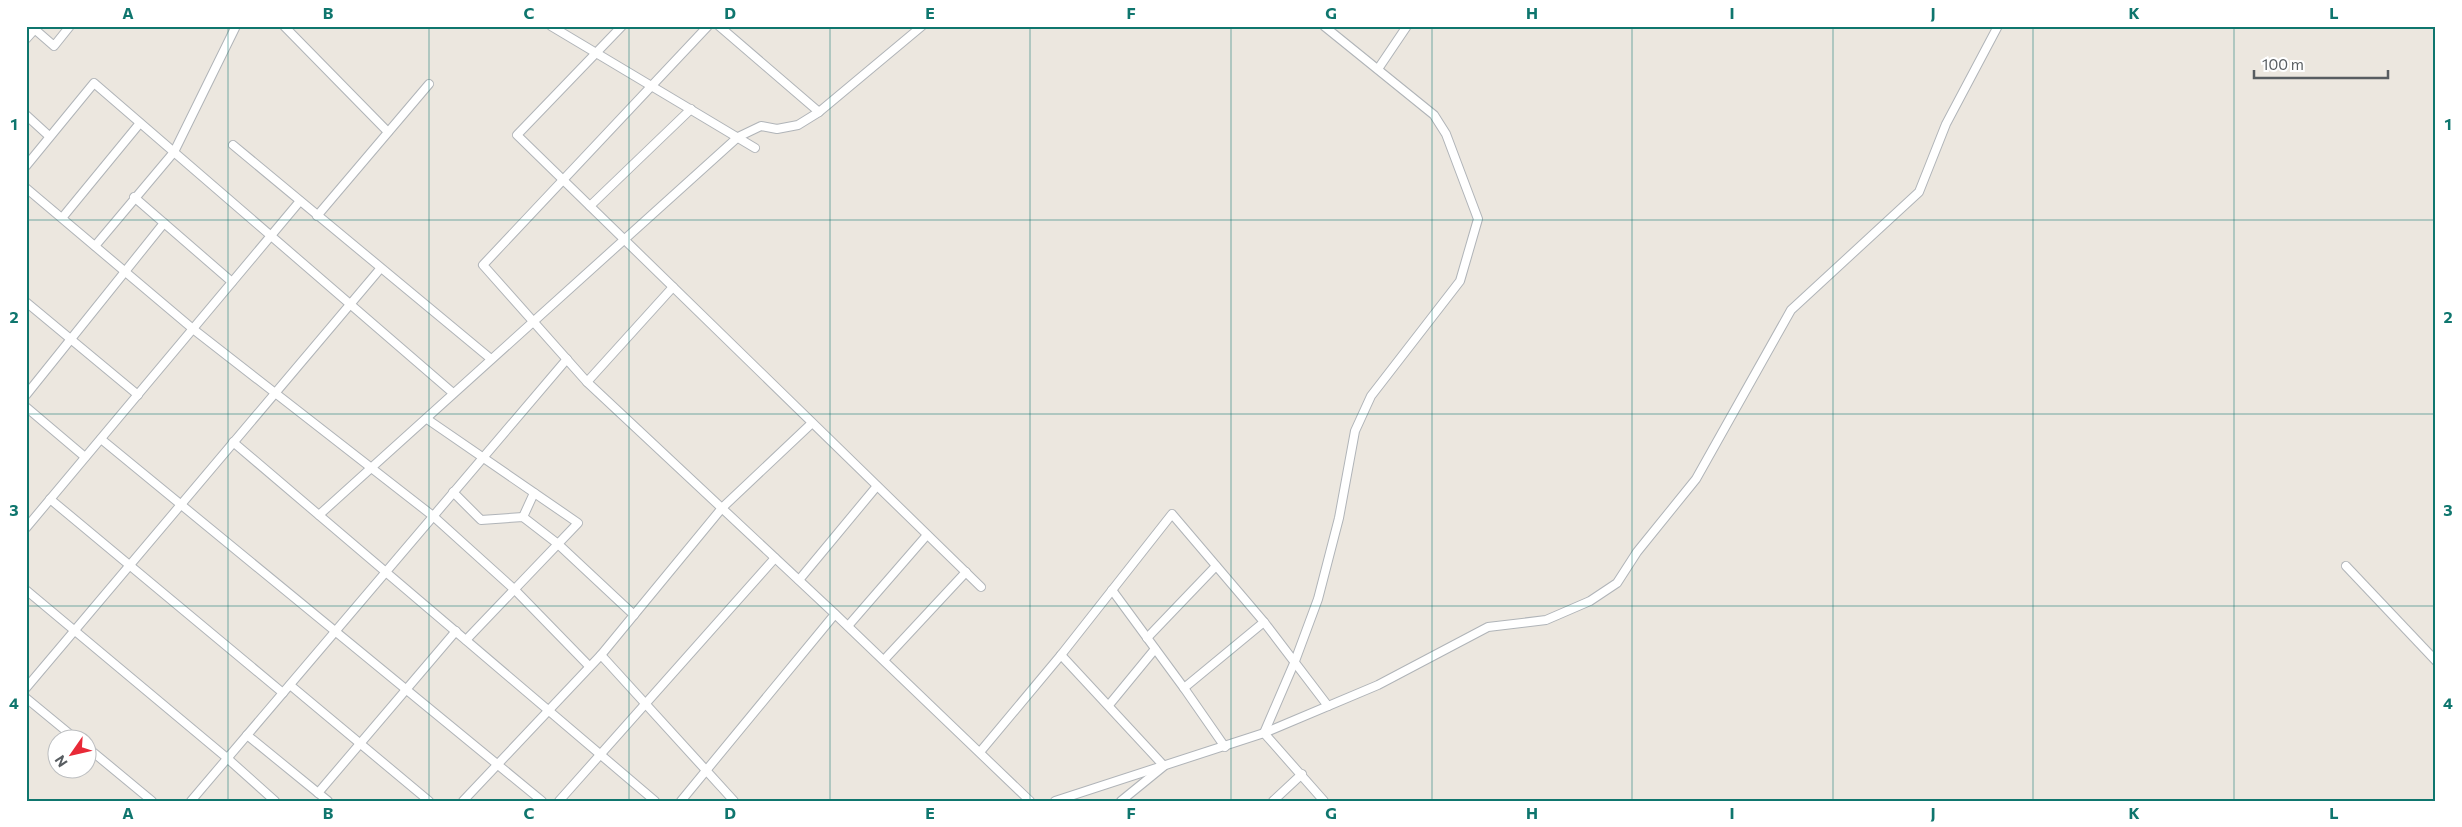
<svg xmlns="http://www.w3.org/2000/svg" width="2462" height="827" font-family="Commissioner,sans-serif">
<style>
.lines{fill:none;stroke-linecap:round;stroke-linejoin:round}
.minor-casing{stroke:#b0b4b8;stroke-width:10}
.minor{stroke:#fff;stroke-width:8}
.grid{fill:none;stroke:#0f766e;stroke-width:1;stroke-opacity:0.55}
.neatline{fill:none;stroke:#0f766e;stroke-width:2}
.grid-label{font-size:16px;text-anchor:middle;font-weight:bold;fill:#0f766e}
</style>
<rect width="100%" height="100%" fill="#ece7df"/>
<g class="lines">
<defs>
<g id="minor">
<polyline points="31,26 54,46 70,26"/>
<polyline points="284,26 388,132"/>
<polyline points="551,26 755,148"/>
<polyline points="622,26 517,135 981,587"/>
<polyline points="708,26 483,265 587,382 835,614 1030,801"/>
<polyline points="719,26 819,112"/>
<polyline points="1324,26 1434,115 1446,134 1478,219 1460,281 1371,396 1355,431 1339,518 1318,599 1295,661 1264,733 1324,801"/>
<polyline points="26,39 35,29"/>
<polyline points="1378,69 1407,26"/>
<polyline points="26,115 49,136"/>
<polyline points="233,145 491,359"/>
<polyline points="26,166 94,83 453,393"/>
<polyline points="26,188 193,329 433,516 515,590 589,666"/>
<polyline points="134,197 232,282"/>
<polyline points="590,206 691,109"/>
<polyline points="317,216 429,84"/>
<polyline points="62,218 140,123"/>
<polyline points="95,246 174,152 236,26"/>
<polyline points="26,302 138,395"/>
<polyline points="587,382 673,287"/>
<polyline points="26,395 164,223"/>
<polyline points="26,407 85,457"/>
<polyline points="427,419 578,523 466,640"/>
<polyline points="101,439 542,801"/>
<polyline points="233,442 655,801"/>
<polyline points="453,492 481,520 523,517 558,544 634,615"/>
<polyline points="50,499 283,693"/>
<polyline points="319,515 738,137 761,126 777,129 798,125 819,112 922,26"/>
<polyline points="523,517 534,493"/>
<polyline points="26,528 300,201"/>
<polyline points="2346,566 2436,661"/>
<polyline points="799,580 877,486"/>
<polyline points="26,590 227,758 275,801"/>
<polyline points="1112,590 1184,688 1225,747"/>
<polyline points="848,626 927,535"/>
<polyline points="1147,638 1216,566"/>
<polyline points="601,655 734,801"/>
<polyline points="1061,655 1164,766 1121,801"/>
<polyline points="884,660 966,572"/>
<polyline points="290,685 429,801"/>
<polyline points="26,688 380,269"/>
<polyline points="1184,688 1264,622"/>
<polyline points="26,698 77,740"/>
<polyline points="1109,705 1155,649"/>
<polyline points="247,735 328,801"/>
<polyline points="88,748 152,801"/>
<polyline points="980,752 1061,655 1172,514 1264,622 1328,706"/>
<polyline points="318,793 456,631"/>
<polyline points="191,801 567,359"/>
<polyline points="463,801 601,655 722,508 812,423"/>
<polyline points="559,801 775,558"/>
<polyline points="681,801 835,614"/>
<polyline points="1055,801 1264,733 1378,685 1488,627 1546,620 1590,601 1617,583 1637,552 1696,479 1791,310 1919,192 1946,124 1998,26"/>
<polyline points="1273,801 1302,774"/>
</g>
</defs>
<!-- minor casing -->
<use href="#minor" class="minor-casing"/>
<!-- minor -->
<use href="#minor" class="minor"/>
</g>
<!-- grid -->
<path class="grid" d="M228,26v775M429,26v775M629,26v775M830,26v775M1030,26v775M1231,26v775M1432,26v775M1632,26v775M1833,26v775M2033,26v775M2234,26v775M26,220h2410M26,414h2410M26,606h2410"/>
<!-- border -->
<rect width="2462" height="827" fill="none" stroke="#ffffff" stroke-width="55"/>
<!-- north arrow -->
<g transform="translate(72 754) rotate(236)"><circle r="24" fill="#ffffff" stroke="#bcbec0"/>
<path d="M0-4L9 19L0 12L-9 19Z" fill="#e82937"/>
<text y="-8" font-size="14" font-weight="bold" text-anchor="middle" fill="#585d61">N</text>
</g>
<!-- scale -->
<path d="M2254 70v8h134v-8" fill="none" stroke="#585d61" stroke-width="2.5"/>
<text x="2262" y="70" font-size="15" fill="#585d61" stroke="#ffffff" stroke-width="4" paint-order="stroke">100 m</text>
<rect x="28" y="28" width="2406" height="772" class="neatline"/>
<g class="grid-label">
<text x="128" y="19">A</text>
<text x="328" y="19">B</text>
<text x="529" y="19">C</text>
<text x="730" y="19">D</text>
<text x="930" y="19">E</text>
<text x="1131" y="19">F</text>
<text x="1331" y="19">G</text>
<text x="1532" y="19">H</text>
<text x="1732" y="19">I</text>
<text x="1933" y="19">J</text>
<text x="2134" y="19">K</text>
<text x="2334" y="19">L</text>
<text x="14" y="130">1</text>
<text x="2448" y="130">1</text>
<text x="14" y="323">2</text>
<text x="2448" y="323">2</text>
<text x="14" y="516">3</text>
<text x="2448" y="516">3</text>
<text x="14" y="709">4</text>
<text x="2448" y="709">4</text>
<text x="128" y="819">A</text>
<text x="328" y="819">B</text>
<text x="529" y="819">C</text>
<text x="730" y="819">D</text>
<text x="930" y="819">E</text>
<text x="1131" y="819">F</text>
<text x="1331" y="819">G</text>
<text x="1532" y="819">H</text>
<text x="1732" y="819">I</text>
<text x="1933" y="819">J</text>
<text x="2134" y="819">K</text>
<text x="2334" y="819">L</text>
</g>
</svg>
